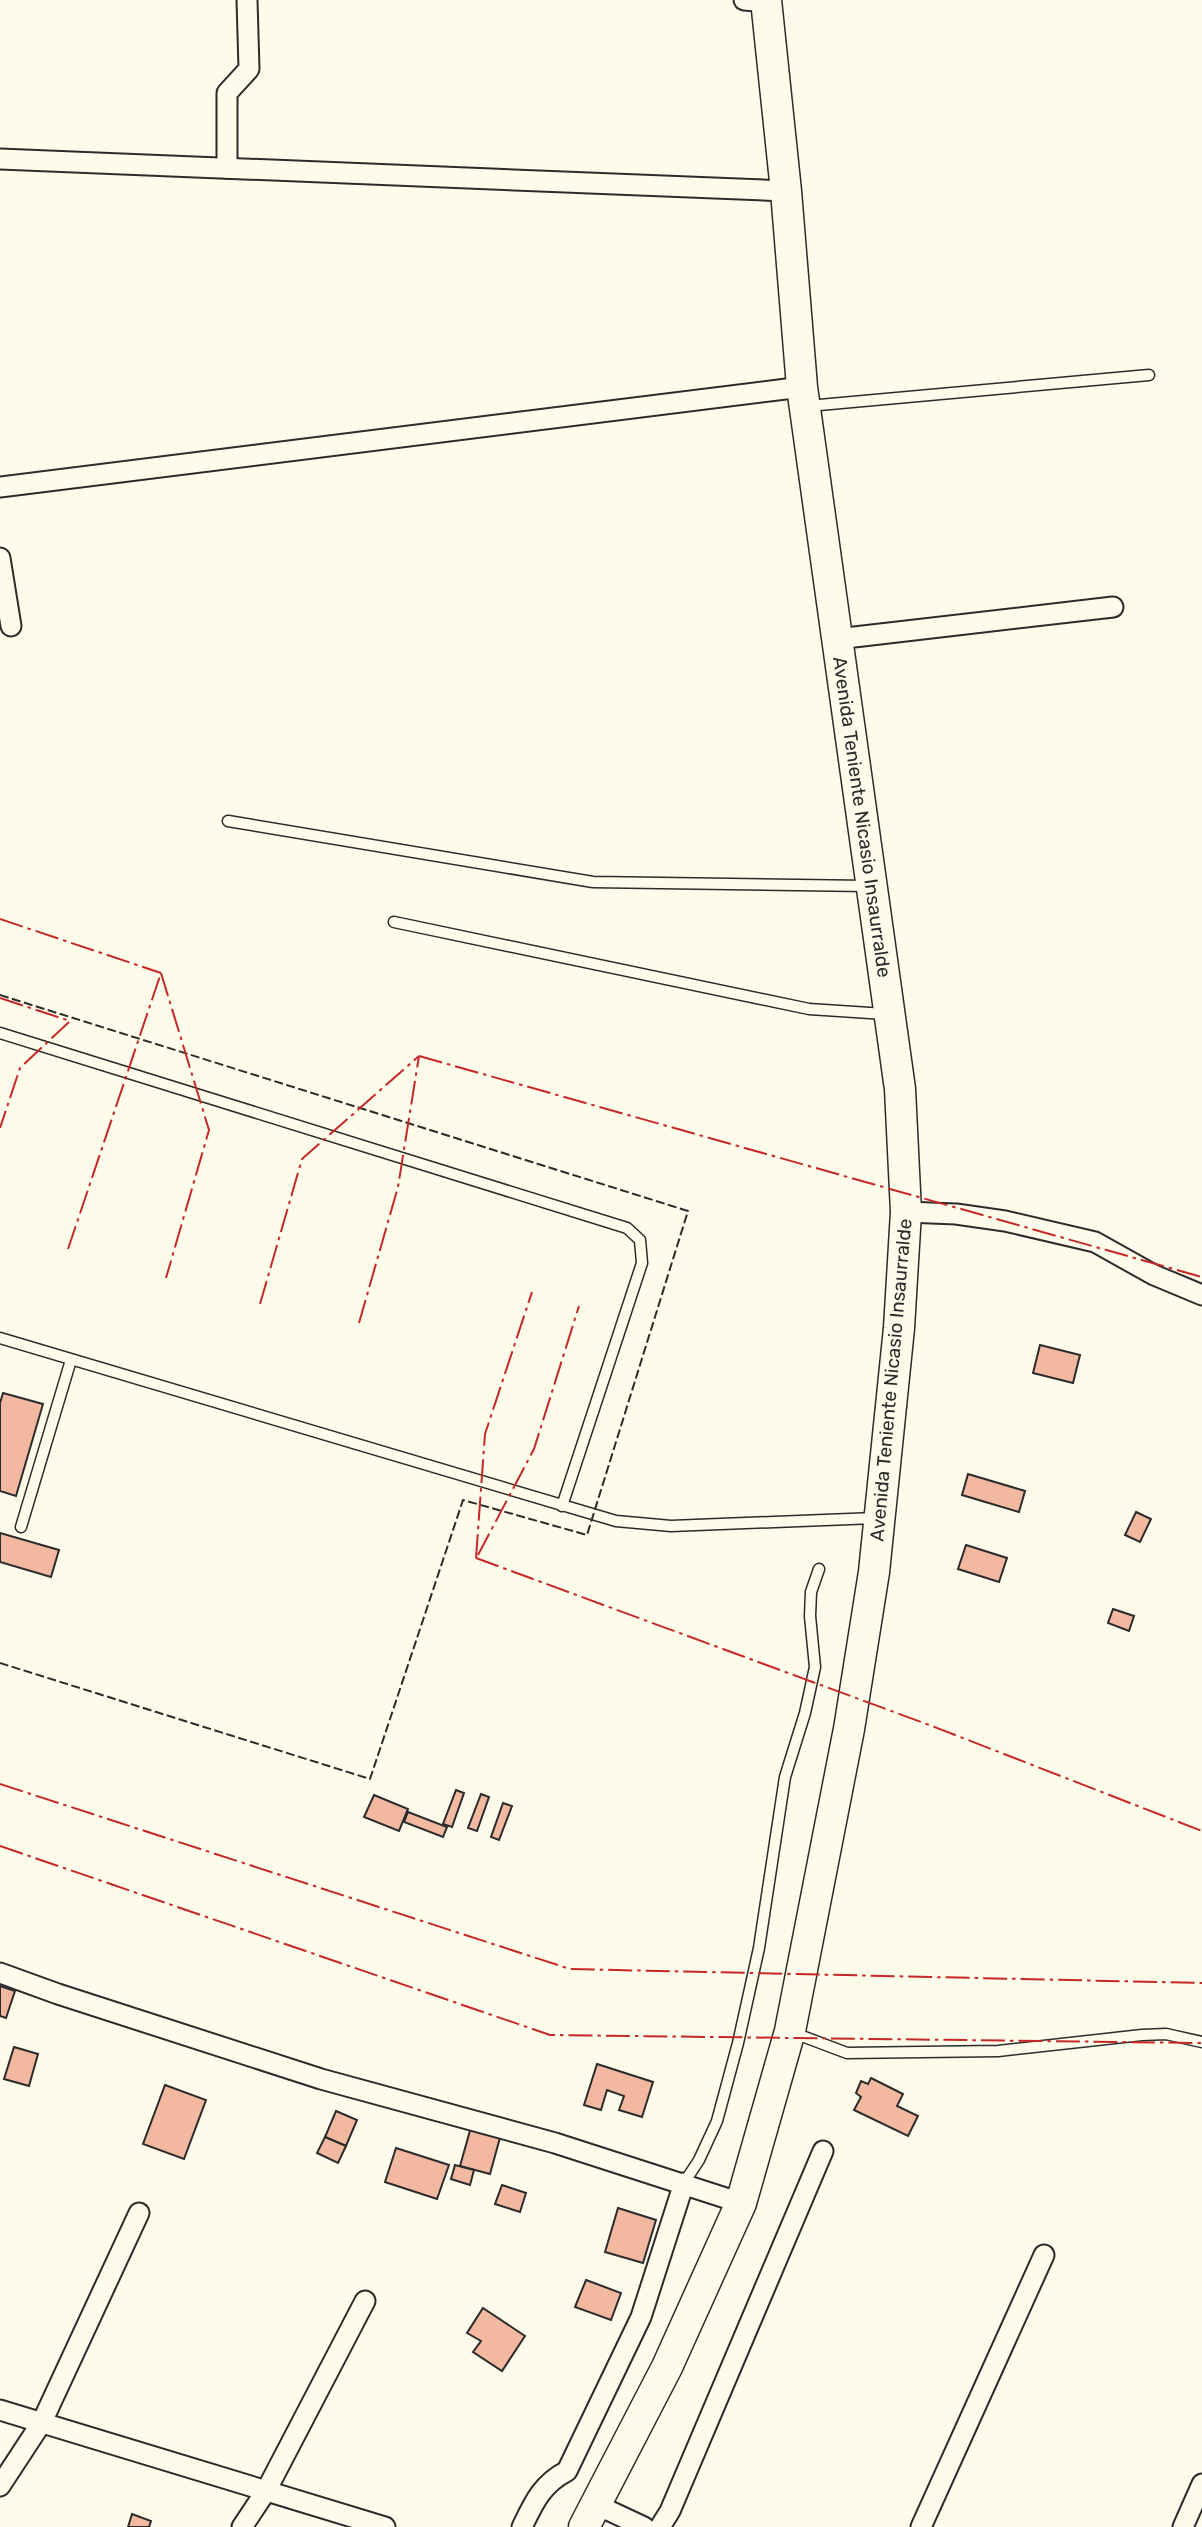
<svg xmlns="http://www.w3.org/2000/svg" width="1202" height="2527" font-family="Rubik,sans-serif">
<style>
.building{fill:#f2b8a0;stroke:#2b2b2b;stroke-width:2}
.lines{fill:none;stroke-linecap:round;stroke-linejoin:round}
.service-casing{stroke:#2b2b2b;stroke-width:13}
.minor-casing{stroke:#2b2b2b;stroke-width:23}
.primary-casing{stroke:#2b2b2b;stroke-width:33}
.service{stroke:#fdfbea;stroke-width:10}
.minor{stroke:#fdfbea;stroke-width:19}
.primary{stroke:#fdfbea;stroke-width:30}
.fence{stroke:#2b2b2b;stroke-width:2;stroke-dasharray:9 3.5;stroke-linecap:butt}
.power{stroke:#c62828;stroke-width:2;stroke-dasharray:24 5 3.5 5;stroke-linecap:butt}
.labels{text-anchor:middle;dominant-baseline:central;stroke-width:5;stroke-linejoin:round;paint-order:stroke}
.street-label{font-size:19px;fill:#2b2b2b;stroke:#fdfbea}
</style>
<rect width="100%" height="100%" fill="#fdfbea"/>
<!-- building -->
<g class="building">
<polygon points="1040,1345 1080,1355 1073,1383 1033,1373"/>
<polygon points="3,1393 43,1404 16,1496 0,1491 0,1403"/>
<polygon points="968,1474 1025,1491 1019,1512 962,1495"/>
<polygon points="1136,1512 1151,1519 1140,1542 1125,1535"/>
<polygon points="0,1533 59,1550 51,1577 0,1562"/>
<polygon points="966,1545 1007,1558 999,1582 958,1569"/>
<polygon points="1113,1609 1134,1616 1129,1631 1108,1623"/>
<polygon points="456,1790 464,1793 452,1827 443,1824"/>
<polygon points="481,1794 489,1797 477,1831 468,1828"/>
<polygon points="374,1795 408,1809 399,1831 364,1817"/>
<polygon points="503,1803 512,1806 499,1840 491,1837"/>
<polygon points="408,1812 447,1827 443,1837 404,1822"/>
<polygon points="0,1986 15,1991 6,2018 0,2016"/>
<polygon points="14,2047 38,2054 29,2086 4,2079"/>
<polygon points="597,2064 653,2082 642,2117 619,2110 624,2096 607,2090 601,2110 584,2105"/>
<polygon points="871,2078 903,2094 897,2106 918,2116 908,2136 854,2110 861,2097 856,2093 861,2081 868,2084"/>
<polygon points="165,2085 206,2100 184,2159 143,2144"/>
<polygon points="336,2111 357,2120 346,2146 325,2137"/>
<polygon points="471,2127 501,2134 490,2174 460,2166"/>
<polygon points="325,2137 346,2146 338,2163 317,2153"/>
<polygon points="396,2148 449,2165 437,2199 385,2182"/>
<polygon points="455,2165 474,2170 470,2185 451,2179"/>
<polygon points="502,2185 526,2193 520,2212 495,2204"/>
<polygon points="618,2208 656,2220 643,2263 605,2252"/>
<polygon points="586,2280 621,2293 611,2320 575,2307"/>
<polygon points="483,2308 525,2336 502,2371 473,2352 481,2341 467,2333"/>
<polygon points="132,2514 151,2521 149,2527 128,2527"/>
</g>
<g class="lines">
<defs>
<g id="service">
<polyline points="808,406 1149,375"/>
<polyline points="228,821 593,882 867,886"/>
<polyline points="394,922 809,1009 885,1014"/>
<polyline points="0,1033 627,1228 640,1240 642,1263 562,1506"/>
<polyline points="0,1338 616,1521 671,1526 875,1518"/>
<polyline points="21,1527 71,1360"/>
<polyline points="794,2033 847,2053 998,2051 1142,2035 1166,2034 1202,2042"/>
<polyline points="684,2183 699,2160 717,2121 738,2043 759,1948 785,1777 805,1713 815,1667 810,1616 811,1592 819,1569"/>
</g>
<g id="minor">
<polyline points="744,0 766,2"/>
<polyline points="0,159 786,191"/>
<polyline points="227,168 227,93 249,69 247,0"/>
<polyline points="0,487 802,387"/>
<polyline points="0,558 11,626"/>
<polyline points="837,639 1113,607"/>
<polyline points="906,1212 956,1214 1005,1221 1095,1242 1154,1275 1202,1295"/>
<polyline points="0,1973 58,1994 321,2079 555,2143 741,2203"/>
<polyline points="0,2410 385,2527"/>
<polyline points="0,2486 42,2422 139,2213"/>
<polyline points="597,2505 644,2527"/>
<polyline points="242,2527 266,2491 365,2301"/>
<path d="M522,2527c12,-25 20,-43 45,-56l74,-154 43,-134"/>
<polyline points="660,2527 670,2511 823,2151"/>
<polyline points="921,2527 1044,2255"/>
<polyline points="1183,2527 1202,2484"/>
</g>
<polyline id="primary" points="584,2527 667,2367 741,2203 790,2031 849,1729 874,1572 899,1328 906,1212 900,1089 802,387 786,191 766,0"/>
</defs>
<!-- service casing -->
<use href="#service" class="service-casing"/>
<!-- minor casing -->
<use href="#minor" class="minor-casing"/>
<!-- primary casing -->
<use href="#primary" class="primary-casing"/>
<!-- service -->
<use href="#service" class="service"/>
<!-- minor -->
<use href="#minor" class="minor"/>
<!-- primary -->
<use href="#primary" class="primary"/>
<!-- fence -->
<polyline class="fence" points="0,995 688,1211 587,1535 463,1500 370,1779 0,1663"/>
<!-- power -->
<g class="power">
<polyline points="0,919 161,973"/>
<polyline points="161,973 209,1130 166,1278"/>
<polyline points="0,998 70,1021 20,1068 0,1128"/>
<polyline points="419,1056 1202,1277"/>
<polyline points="68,1249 161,973"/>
<polyline points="260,1304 302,1159 419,1056"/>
<polyline points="359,1323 398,1187 419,1056"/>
<polyline points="478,1555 534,1449 579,1306"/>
<polyline points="476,1558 932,1726 1202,1831"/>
<polyline points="476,1558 485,1434 532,1292"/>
<polyline points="0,1784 570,1969 1202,1983"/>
<polyline points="0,1846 550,2035 1202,2043"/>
</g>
</g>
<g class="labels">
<!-- street labels -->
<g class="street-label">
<text transform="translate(862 817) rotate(82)">Avenida Teniente Nicasio Insaurralde</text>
<text transform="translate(891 1380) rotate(-85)">Avenida Teniente Nicasio Insaurralde</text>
</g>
</g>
</svg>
